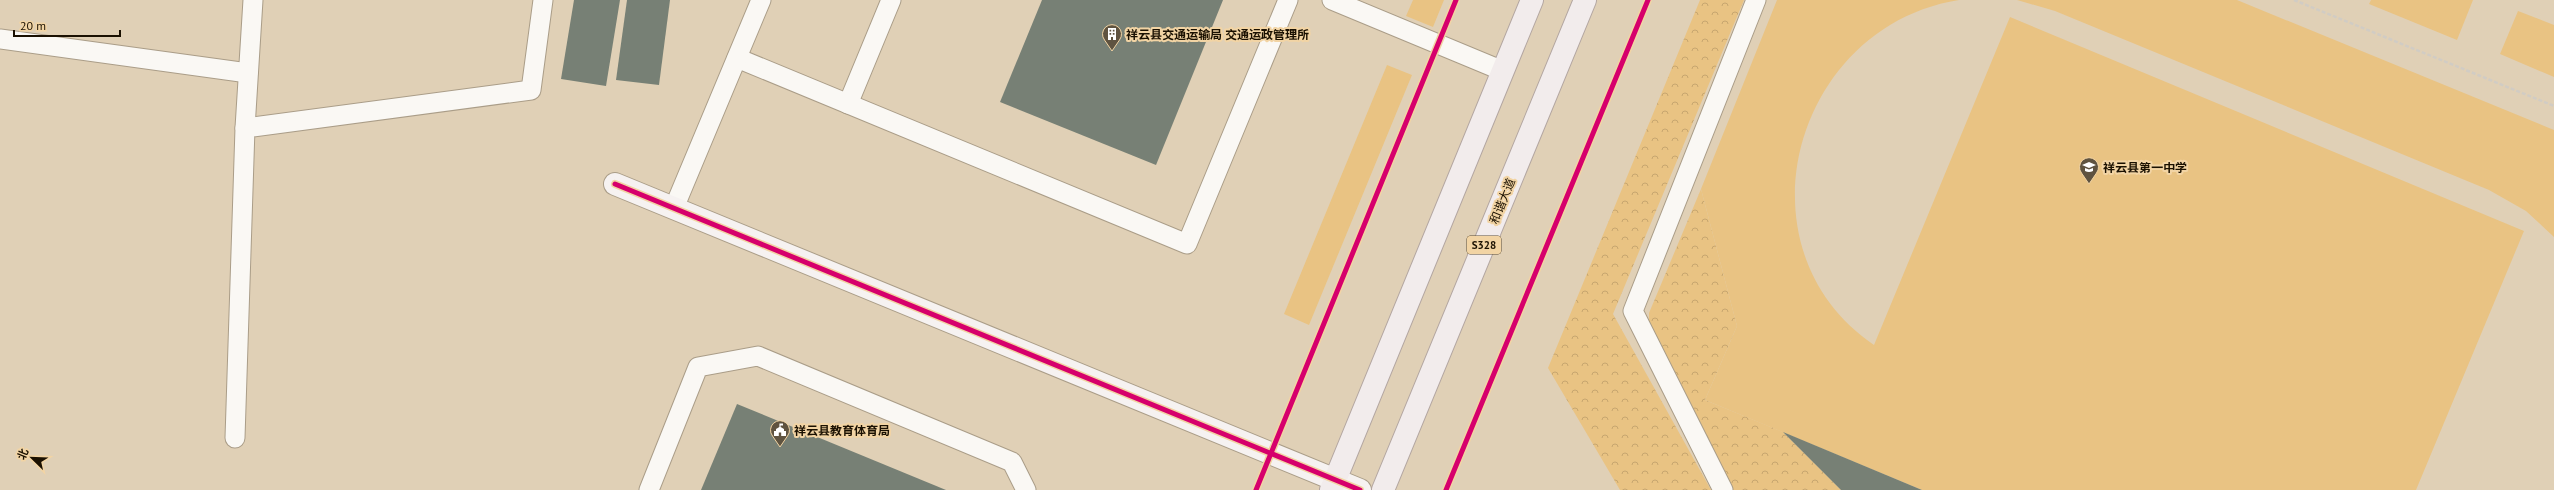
<svg xmlns="http://www.w3.org/2000/svg" width="2554" height="490" viewBox="0 0 2554 490" font-family="'PT Sans','Noto Sans SC',sans-serif">
<style>
.green{fill:#e9c383}
.forest{fill:url(#forest-crowns)}
.building{fill:#778075}
.lines{fill:none;stroke-linecap:round;stroke-linejoin:round}
.lane-casing{stroke:#aa9d88;stroke-width:21}
.secondary-casing{stroke:#aa9d88;stroke-width:24}
.primary-casing{stroke:#b3a6a1;stroke-width:24}
.path{stroke:#d1ccc4;stroke-width:2.5;stroke-dasharray:4 2;stroke-linecap:butt}
.lane{stroke:#faf8f4;stroke-width:19}
.secondary{stroke:#f6f2f1;stroke-width:22}
.primary{stroke:#f2ecec;stroke-width:22}
.cycleway-casing{stroke:#f2d4a4;stroke-width:8}
.cycleway{stroke:#d6006c;stroke-width:5}
.labels{text-anchor:middle;dominant-baseline:central;stroke-width:4;stroke-linejoin:round;paint-order:stroke}
.shield{fill:#f2d4a4;stroke:#5b4b32;stroke-width:1}
.shield-label{font-size:11px;font-weight:bold;fill:#1a1001}
.poi-label{font-size:12px;font-weight:bold;fill:#1a1001;stroke:#f2d4a4;text-anchor:start}
.street-label{font-size:12px;fill:#1a1001;stroke:#f2d4a4}
</style>
<defs>
<pattern id="forest-crowns" width="20" height="18" patternUnits="userSpaceOnUse"><rect width="20" height="18" fill="#e9c383"/><path d="M2 6a3 3 0 1 1 6 0M12 15a3 3 0 1 1 6 0" fill="none" stroke="#c7a66f"/></pattern>
</defs>
<rect width="100%" height="100%" fill="#e0d0b6"/>
<!-- green -->
<g class="green">
<path d="M1413,0H1444L1433,27L1406,16Z"/>
<path d="M1777,0H1959C1794,26 1732,248 1874,345L2010,17L2524,231L2416,490H1922L1705,400L1737,326L1701,189Z"/>
<path d="M2017,0H2237L2554,130V237L2526,211L2489,190L2055,11Z"/>
<path d="M2371,0H2473L2457,40L2369,4Z"/>
<path d="M2518,11L2554,25V77L2500,54Z"/>
<path d="M1387,65L1412,75L1309,325L1284,314Z"/>
</g>
<!-- forest -->
<g class="forest">
<path d="M1700,0H1744L1613,314L1711,490H1620L1548,368Z"/>
<path d="M1701,189L1737,326L1705,400L1783,432L1841,490H1729L1649,331V313Z"/>
</g>
<!-- building -->
<g class="building">
<path d="M574,0H620L606,86L561,79Z"/>
<path d="M627,0H670L659,85L616,80Z"/>
<path d="M1042,0H1223L1156,165L1000,102Z"/>
<path d="M737,404L946,490H701Z"/>
<path d="M1783,432L1922,490H1841Z"/>
</g>
<g class="lines">
<!-- lane casing -->
<g class="lane-casing">
<g id="lane">
<path d="M1332,0L1503,71"/>
<path d="M0,39L248,73"/>
<path d="M737,58L1187,244L1288,0"/>
<path d="M848,104L891,0"/>
<path d="M245,128L531,90L543,0"/>
<path d="M674,208L761,0"/>
<path d="M235,438L245,128L253,0"/>
<path d="M649,490L698,367L758,356L1012,462L1026,490"/>
<path d="M1723,490L1633,311L1756,0"/>
</g>
</g>
<!-- secondary casing -->
<g class="secondary-casing">
<path id="secondary" d="M615,184L1360,490"/>
</g>
<!-- primary casing -->
<g class="primary-casing">
<g id="primary">
<path d="M1331,490L1532,0"/>
<path d="M1383,490L1585,0"/>
</g>
</g>
<!-- path -->
<path class="path" d="M2294,0L2554,106"/>
<!-- lane -->
<use href="#lane" class="lane"/>
<!-- secondary -->
<use href="#secondary" class="secondary"/>
<!-- primary -->
<use href="#primary" class="primary"/>
<!-- cycleway casing -->
<g class="cycleway-casing">
<g id="cycleway">
<path d="M615,184L1360,490"/>
<path d="M1256,490L1456,0"/>
<path d="M1446,490L1648,0"/>
</g>
</g>
<!-- cycleway -->
<use href="#cycleway" class="cycleway"/>
</g>
<!-- icons -->
<defs>
<g id="building-pin" transform="scale(1)"><path d="M0 17L-7.5 6A9.5 9.5 0 1 1 7.5 6Z" fill="#5f5340" stroke="#f2d4a4"/><path d="M-4-6H4V6H1V3H-1V6H-4ZM-2.5-4.3h1.7v1.8h-1.7ZM.8-4.3h1.7v1.8H.8ZM-2.5-1h1.7V.8h-1.7ZM.8-1h1.7V.8H.8Z" fill="#fff"/></g>
<g id="school-pin" transform="scale(1)"><path d="M0 17L-7.5 6A9.5 9.5 0 1 1 7.5 6Z" fill="#5f5340" stroke="#f2d4a4"/><path d="M0-5L7-2L0 1L-7-2ZM-4 1L0 2.5L4 1V4Q0 6-4 4Z" fill="#fff"/></g>
<g id="civic-pin" transform="scale(1)"><path d="M0 17L-7.5 6A9.5 9.5 0 1 1 7.5 6Z" fill="#5f5340" stroke="#f2d4a4"/><path d="M-.6-6.5H3V-4.5H.6V-3L4-1V1h2V6H-6V1h2V-1L-.6-3ZM-1.2 2.5V6h2.4V2.5Z" fill="#fff"/></g>
</defs>
<g fill-rule="evenodd">
<use href="#building-pin" x="1112" y="34"/>
<use href="#school-pin" x="2089" y="167"/>
<use href="#civic-pin" x="780" y="430"/>
</g>
<g class="labels">
<!-- shield labels -->
<rect class="shield" x="1467" y="236" width="34" height="18" rx="3"/>
<g class="shield-label">
<text x="1484" y="245">S328</text>
</g>
<!-- poi labels -->
<g class="poi-label">
<text x="1126" y="34">祥云县交通运输局 交通运政管理所</text>
<text x="2103" y="167">祥云县第一中学</text>
<text x="794" y="430">祥云县教育体育局</text>
</g>
<!-- street labels -->
<g class="street-label">
<text transform="translate(1502 201) rotate(-68)">和谐大道</text>
</g>
</g>
<!-- north arrow -->
<g transform="translate(32 458) rotate(293)" stroke="#f2d4a4" stroke-width="3" paint-order="stroke">
<path d="M0-3L7 15L0 10L-7 15Z" fill="#1a1001"/>
<text y="-6" font-size="11" font-weight="bold" text-anchor="middle" fill="#1a1001">北</text>
</g>
<!-- scale -->
<path d="M14 30v6h106v-6" fill="none" stroke="#1a1001" stroke-width="2"/>
<text x="20" y="30" font-size="12" fill="#1a1001" stroke="#f2d4a4" stroke-width="3" paint-order="stroke">20 m</text>
</svg>
